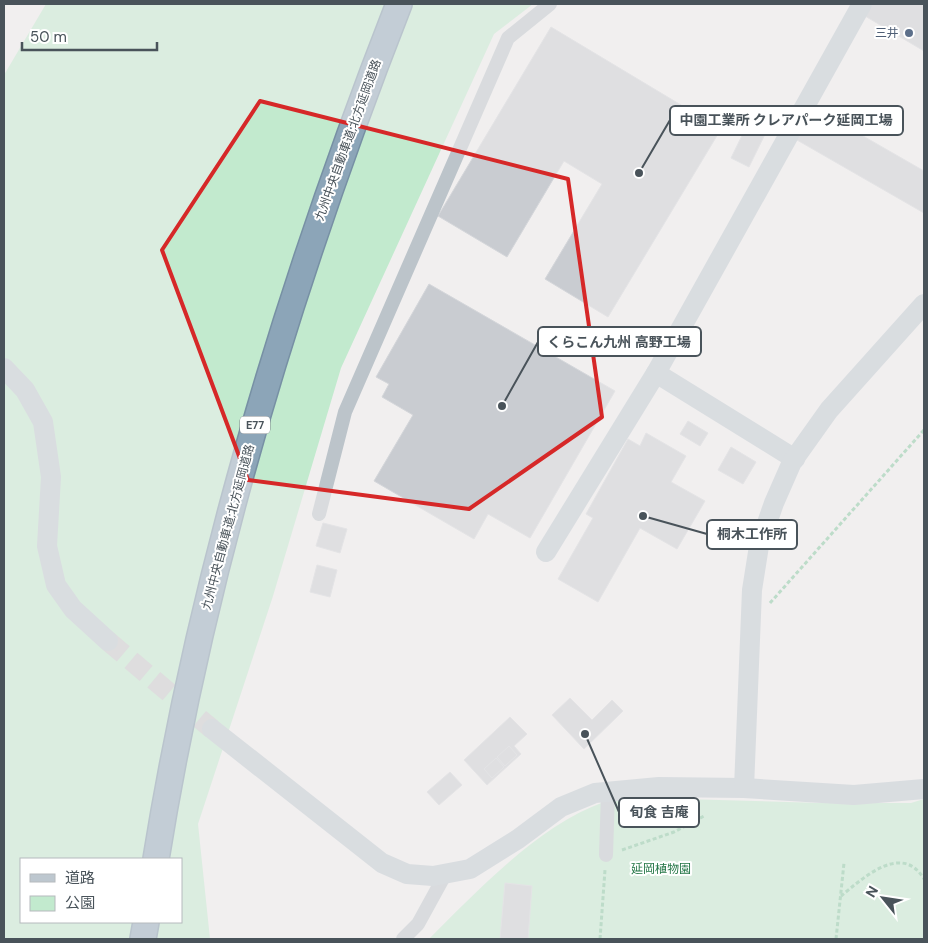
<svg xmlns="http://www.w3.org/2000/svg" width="928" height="943" viewBox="0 0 928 943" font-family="'DM Sans','Noto Sans JP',sans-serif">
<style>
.green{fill:#c2eace;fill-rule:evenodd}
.building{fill:#c9ccd1;stroke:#d4d6da}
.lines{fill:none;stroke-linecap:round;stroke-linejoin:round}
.secondary-tunnel{stroke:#c7c8ca;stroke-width:20;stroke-dasharray:20 10;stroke-linecap:butt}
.highway-casing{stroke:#7790a4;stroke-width:28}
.path{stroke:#7ec59c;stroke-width:3;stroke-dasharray:4 2.5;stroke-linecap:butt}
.street{stroke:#bcc4ca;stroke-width:14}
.secondary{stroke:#bdc7cf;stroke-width:20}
.highway{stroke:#8ca5b8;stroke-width:25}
.marked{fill:none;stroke:#d62828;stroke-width:4;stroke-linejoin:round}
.service-dot{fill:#5c6f8a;stroke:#fff;stroke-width:2}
.labels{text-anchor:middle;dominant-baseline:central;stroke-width:4;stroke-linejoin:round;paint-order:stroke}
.shield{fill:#fff;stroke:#80878c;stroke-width:1}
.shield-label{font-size:11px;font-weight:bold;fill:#49535a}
.service-label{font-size:12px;fill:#4e5e75;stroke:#fff;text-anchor:end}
.street-label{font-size:12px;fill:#49535a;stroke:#fff}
.park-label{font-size:12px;fill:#217444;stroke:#fff}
.leader{fill:none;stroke:#49535a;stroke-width:2}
.callout-dot{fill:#49535a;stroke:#fff;stroke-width:2}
.callout{fill:#fff;stroke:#49535a;stroke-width:2}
.callout-label{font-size:14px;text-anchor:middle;font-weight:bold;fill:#49535a}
</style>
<rect width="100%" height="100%" fill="#f1efef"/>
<!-- green -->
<g class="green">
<path d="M46,4H533L494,34L341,368L273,596L198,824L210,939H4V75ZM21,859H181V922H21Z"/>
<path d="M646,798L822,803H911L924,799V939H429C477,891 539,825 604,802C616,798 633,799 646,798Z"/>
</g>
<!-- building -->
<g class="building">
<path d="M872,4H922L924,5V51L865,16Z"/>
<path d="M551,27L721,129L608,317L545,279L602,184L564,161L507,257L438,216Z"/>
<path d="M816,109L924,171V213L797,140Z"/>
<path d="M754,111L772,120L749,167L731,158Z"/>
<path d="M429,284L615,391L530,538L488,514L474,539L374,481L413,415L382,397L389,384L376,377Z"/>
<path d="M688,421L708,433L700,446L680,434Z"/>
<path d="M646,433L686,456L671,482L705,501L677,549L640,528L598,602L558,579L593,518L586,514L628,439L640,446Z"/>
<path d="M731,447L756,462L743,484L718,470Z"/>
<path d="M323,523L347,529L340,553L316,546Z"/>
<path d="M317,565L337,570L330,597L310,592Z"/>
<path d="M570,698L592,720L612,700L623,711L584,749L552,715Z"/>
<path d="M510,717L527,734L514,746L521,754L487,785L464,760Z"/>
<path d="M509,746L517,755L505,766L497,757Z"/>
<path d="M496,758L504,767L492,778L484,769Z"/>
<path d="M450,772L462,785L439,805L427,792Z"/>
<path d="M505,883L532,886L528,939H500Z"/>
</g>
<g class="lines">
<!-- secondary-tunnel -->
<path class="secondary-tunnel" d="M108,641L212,729"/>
<!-- highway casing -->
<g class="highway-casing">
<g id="highway">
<path d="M156,859C203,566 291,280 399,4"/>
<path d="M143,939L146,922"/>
</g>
</g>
<!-- path -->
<g class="path">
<path d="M770,603L924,430"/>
<path d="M622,850L674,832L704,816"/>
<path d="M841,896C863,878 902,842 924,879"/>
<path d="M600,939L605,870"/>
<path d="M836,939L844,863"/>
</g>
<!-- street -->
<g class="street">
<path d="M319,514L345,412L508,38L550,4"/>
<path d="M606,855L608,792"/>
<path d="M403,939L418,924L446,873"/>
</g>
<!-- secondary -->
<g class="secondary">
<path d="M4,368L25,390L43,422L51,477L47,546L56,585L73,609L108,641"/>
<path d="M656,373L795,459"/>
<path d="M546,552L656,373L862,4"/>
<path d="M212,729L382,863L407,874L433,876L470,869L518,839L561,807L595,793L659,787L744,788L854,795L924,789"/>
<path d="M744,788L752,590L759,546L774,503L792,462L829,410L924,304"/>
</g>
<!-- highway -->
<use href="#highway" class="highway"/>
</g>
<!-- marked area -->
<path d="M0 0H928V943H0ZM260,101L568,179L602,417L469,509L248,480L162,250Z" fill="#f1efef" fill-opacity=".55" fill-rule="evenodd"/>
<path class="marked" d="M260,101L568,179L602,417L469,509L248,480L162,250Z"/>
<!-- markers -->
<circle class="service-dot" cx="909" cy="33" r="5"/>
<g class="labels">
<!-- shield labels -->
<rect class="shield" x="240" y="416.5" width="30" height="17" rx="4"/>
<g class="shield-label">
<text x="255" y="425">E77</text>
</g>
<!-- service labels -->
<g class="service-label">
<text x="899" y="33">三井</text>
</g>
<!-- street labels -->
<g class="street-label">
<text transform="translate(348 140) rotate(-70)">九州中央自動車道;北方延岡道路</text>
<text transform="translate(228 527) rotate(-75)">九州中央自動車道;北方延岡道路</text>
</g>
<!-- park labels -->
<g class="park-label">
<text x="661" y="869">延岡植物園</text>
</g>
</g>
<!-- callouts -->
<path class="leader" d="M639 173L670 120M502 406L538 342M643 516L707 534M585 734L619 812"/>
<g class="callout-dot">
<circle cx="639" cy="173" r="5"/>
<circle cx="502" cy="406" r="5"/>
<circle cx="643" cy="516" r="5"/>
<circle cx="585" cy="734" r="5"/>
</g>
<g class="callout">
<rect x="670" y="106" width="233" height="29" rx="5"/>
<rect x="538" y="327" width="163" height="29" rx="5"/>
<rect x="707" y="520" width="90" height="29" rx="5"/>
<rect x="619" y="798" width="80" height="29" rx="5"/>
</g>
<g class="callout-label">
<text x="786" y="125">中園工業所 クレアパーク延岡工場</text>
<text x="619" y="347">くらこん九州 高野工場</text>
<text x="752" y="539">桐木工作所</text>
<text x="659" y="817">旬食 吉庵</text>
</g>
<!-- border -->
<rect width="928" height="943" fill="none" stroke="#49535a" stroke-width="10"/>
<!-- legend -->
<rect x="20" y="858" width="162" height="65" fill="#ffffff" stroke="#b6babd"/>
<rect x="30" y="874" width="25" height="8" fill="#bdc7cf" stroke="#b6babd"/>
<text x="65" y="883" font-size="15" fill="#49535a">道路</text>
<rect x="30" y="896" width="25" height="15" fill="#c2eace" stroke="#b6babd"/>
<text x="65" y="908" font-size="15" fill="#49535a">公園</text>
<!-- north arrow -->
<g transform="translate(883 898) rotate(300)" stroke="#ffffff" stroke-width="4" paint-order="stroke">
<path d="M0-4L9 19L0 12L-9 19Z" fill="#49535a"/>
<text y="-8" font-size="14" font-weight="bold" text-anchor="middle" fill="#49535a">N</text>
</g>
<!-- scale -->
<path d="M22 42v8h135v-8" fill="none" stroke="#49535a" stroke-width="2.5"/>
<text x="30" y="42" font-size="15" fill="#49535a" stroke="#ffffff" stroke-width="4" paint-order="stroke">50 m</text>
</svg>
